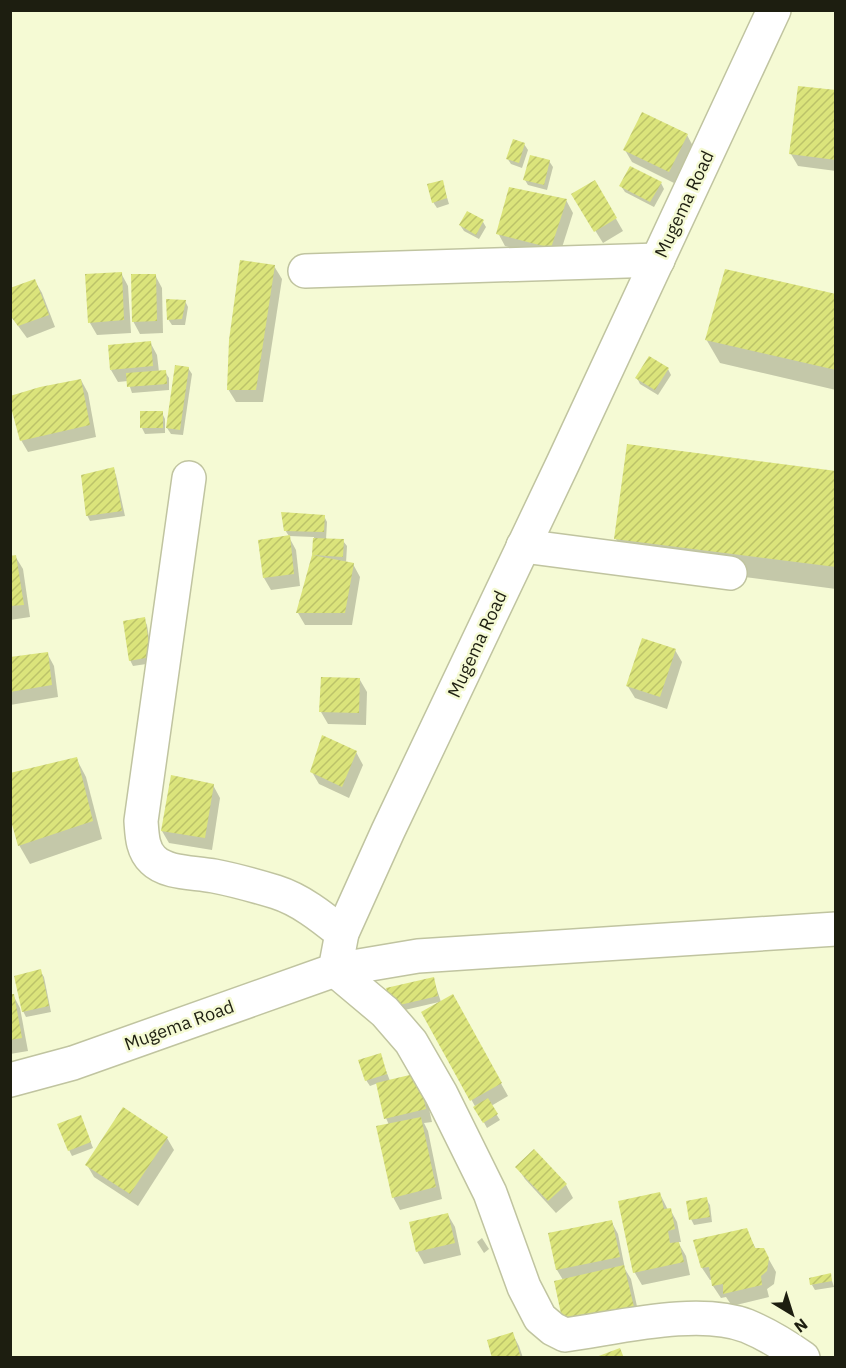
<svg xmlns="http://www.w3.org/2000/svg" width="846" height="1368" viewBox="0 0 846 1368" font-family="'IBM Plex Sans',sans-serif">
<style>
.shadow{fill:#0003}
.building{fill:url(#building-hatch)}
.lines{fill:none;stroke-linecap:round;stroke-linejoin:round}
.street-casing{stroke:#c0c4a0;stroke-width:36}
.secondary-casing{stroke:#c0c4a0;stroke-width:36}
.street{stroke:#fff;stroke-width:33}
.secondary{stroke:#fff;stroke-width:33}
.labels{text-anchor:middle;dominant-baseline:central;stroke-width:5;stroke-linejoin:round;paint-order:stroke}
.street-label{font-size:18px;fill:#1d1e10;stroke:#f5fad4}
</style>
<defs>
<pattern id="building-hatch" width="6" height="6" patternUnits="userSpaceOnUse" patternTransform="scale(1.5)"><rect width="6" height="6" fill="#dbe47b"/><path d="M-1 1l2-2M0 6l6-6M5 7l2-2" fill="none" stroke="#bcc369"/></pattern>
</defs>
<rect width="100%" height="100%" fill="#f5fad4"/>
<!-- shadow -->
<g class="shadow">
<path d="M836,92V171L798,166L791,154Z"/>
<path d="M687,135L694,148L676,184L632,162L625,150Z"/>
<path d="M524,144L528,150L522,168L511,164L507,158Z"/>
<path d="M549,161L553,167L547,190L528,185L525,180Z"/>
<path d="M442,181L449,204L437,208L433,202Z"/>
<path d="M595,182L623,231L603,243L573,195Z"/>
<path d="M661,183L664,189L654,207L625,192L621,186Z"/>
<path d="M566,200L573,213L558,260L505,246L498,233Z"/>
<path d="M483,222L486,227L479,239L464,231L460,225Z"/>
<path d="M274,266L282,279L263,402H236L228,389Z"/>
<path d="M121,273L128,286L131,333L97,335L90,323Z"/>
<path d="M155,275L162,288L163,333L140,334L133,321Z"/>
<path d="M35,281L42,293L55,327L27,338L10,315Z"/>
<path d="M836,295V390L720,363L706,339Z"/>
<path d="M185,301L188,307L185,325H172L168,319Z"/>
<path d="M150,342L157,355L159,372H165L169,378V390L132,393L128,381L118,382L111,370Z"/>
<path d="M188,368L192,374L183,435L171,434L167,428Z"/>
<path d="M668,369L671,375L658,395L640,384L637,378Z"/>
<path d="M81,380L88,393L96,437L28,452L21,440Z"/>
<path d="M162,413L165,419V433L145,434L142,428Z"/>
<path d="M113,469L116,475L125,516L90,521L87,515Z"/>
<path d="M836,472V589L629,562L616,539Z"/>
<path d="M324,516L327,522L326,540L343,541L347,546L346,563L353,564L360,577L352,625H305L298,613L313,556L314,537L289,536L285,530Z"/>
<path d="M289,537L296,550L300,586L271,590L264,578Z"/>
<path d="M15,556L23,569L30,617L10,620V557Z"/>
<path d="M144,619L147,625L153,663L133,666L130,660Z"/>
<path d="M675,650L682,662L667,709L635,698L627,685Z"/>
<path d="M47,653L54,666L58,697L10,705V658Z"/>
<path d="M360,680L367,692L366,725L328,724L321,712Z"/>
<path d="M356,752L363,765L349,798L319,784L312,772Z"/>
<path d="M76,758L86,777L102,839L30,864L19,845Z"/>
<path d="M213,785L220,798L212,850L169,843L162,831Z"/>
<path d="M40,971L44,977L51,1012L26,1017L23,1011Z"/>
<path d="M433,978L441,1002L452,996L508,1096L491,1106L500,1120L487,1128L423,1012L439,1002L396,1012L392,1006Z"/>
<path d="M10,995H13L20,1008L28,1051L10,1054Z"/>
<path d="M380,1055L390,1081L424,1087L432,1122L424,1123L428,1131L442,1199L400,1210L393,1197L389,1125L386,1118L378,1083L370,1086L366,1080Z"/>
<path d="M83,1123L93,1148L72,1156L69,1150Z"/>
<path d="M167,1138L174,1150L138,1206L94,1177L87,1165Z"/>
<path d="M534,1152L566,1185L573,1198L556,1213L525,1179L517,1167Z"/>
<path d="M660,1194L668,1210L670,1209L677,1222L681,1242H678L686,1256L690,1275L642,1285L635,1273Z"/>
<path d="M706,1199L710,1205L712,1222L694,1225L691,1219Z"/>
<path d="M448,1215L455,1227L461,1255L424,1264L417,1251Z"/>
<path d="M611,1221L618,1234L625,1269L631,1279L640,1320L563,1280L557,1270L550,1234Z"/>
<path d="M746,1230L756,1249H763L776,1272L774,1284L767,1289L769,1297L732,1306L726,1297L721,1298L713,1286L712,1280H710L702,1268Z"/>
<path d="M482,1238L489,1249L484,1253L477,1242Z"/>
<path d="M830,1275L834,1287L815,1290L812,1285Z"/>
<path d="M512,1333L519,1346L523,1358H494Z"/>
</g>
<!-- building -->
<g class="building">
<path d="M798,86L836,90V160L789,154Z"/>
<path d="M642,112L688,134L669,172L623,150Z"/>
<path d="M513,139L525,143L519,163L506,159Z"/>
<path d="M530,155L550,160L544,185L523,180Z"/>
<path d="M630,166L662,182L650,202L619,186Z"/>
<path d="M443,180L447,198L432,203L427,184Z"/>
<path d="M595,180L617,218L594,232L571,194Z"/>
<path d="M509,187L567,199L551,248L496,234Z"/>
<path d="M467,211L484,220L476,235L459,225Z"/>
<path d="M240,260L275,265L256,390H227L229,340Z"/>
<path d="M725,269L836,294V370L705,340Z"/>
<path d="M122,272L124,320L88,323L85,274Z"/>
<path d="M131,274H156L157,321L132,322Z"/>
<path d="M35,279L49,315L18,326L10,315V288Z"/>
<path d="M166,299L186,300L182,319L167,320Z"/>
<path d="M151,341L153,366L110,370L108,345Z"/>
<path d="M649,356L669,368L655,390L635,378Z"/>
<path d="M175,365L189,367L180,430L166,428Z"/>
<path d="M166,370L167,384L127,387L126,373Z"/>
<path d="M81,379L90,425L20,441L10,404V396L40,387Z"/>
<rect x="140" y="411" width="23" height="17"/>
<path d="M627,444L836,471V567L614,539Z"/>
<path d="M114,467L122,511L86,516L81,475Z"/>
<path d="M281,512L325,515L324,532L284,531Z"/>
<path d="M290,535L294,574L263,578L258,540Z"/>
<path d="M313,538L344,539L343,557L312,555L354,563L345,613H296L312,555Z"/>
<path d="M16,555L24,605L10,606V556Z"/>
<path d="M145,617L151,657L129,661L123,621Z"/>
<path d="M642,638L676,649L660,697L626,686Z"/>
<path d="M48,652L52,685L10,692V657Z"/>
<path d="M321,677L360,678L359,713L319,712Z"/>
<path d="M322,735L357,751L342,787L310,772Z"/>
<path d="M77,757L93,821L18,846L10,817V773Z"/>
<path d="M171,775L214,784L205,838L161,831Z"/>
<path d="M41,969L49,1006L22,1012L14,976Z"/>
<path d="M434,977L438,996L391,1007L386,988Z"/>
<path d="M10,994H14L22,1038L10,1040Z"/>
<path d="M453,994L502,1083L470,1101L421,1012Z"/>
<path d="M381,1053L387,1074L365,1081L358,1060Z"/>
<path d="M418,1073L426,1109L384,1119L376,1083Z"/>
<path d="M488,1098L498,1114L483,1123L473,1107Z"/>
<path d="M123,1107L168,1137L130,1194L85,1165Z"/>
<path d="M81,1115L91,1142L68,1151L57,1124Z"/>
<path d="M421,1117L436,1187L392,1198L376,1126Z"/>
<path d="M534,1149L567,1184L548,1201L515,1167Z"/>
<path d="M660,1192L664,1209L671,1208L675,1229L668,1231L670,1243L679,1242L684,1262L633,1273L618,1201Z"/>
<path d="M707,1197L710,1217L689,1220L686,1201Z"/>
<path d="M448,1213L455,1243L416,1252L409,1222Z"/>
<path d="M612,1220L620,1257L556,1270L548,1233Z"/>
<path d="M747,1228L755,1248H764L769,1258L767,1271L761,1276L762,1285L723,1294V1284L712,1286L709,1267L701,1268L693,1240Z"/>
<path d="M624,1265L634,1307L563,1323L554,1281Z"/>
<path d="M831,1273L832,1281L810,1285L809,1278Z"/>
<path d="M513,1332L521,1358H492L487,1340Z"/>
<path d="M620,1348L624,1358H596V1357Z"/>
</g>
<g class="lines">
<!-- street casing -->
<g class="street-casing">
<g id="street">
<path d="M305,271L658,260"/>
<path d="M189,478L141,821C142,834 142,850 153,860C167,874 195,872 214,876C235,880 256,886 276,892C301,900 322,917 342,933"/>
<path d="M523,546L730,573"/>
<path d="M335,970L385,1012L411,1042L441,1094L490,1193L524,1287L540,1318L553,1329L565,1335C617,1328 698,1307 747,1326C766,1334 786,1346 803,1358"/>
<path d="M335,970L418,956L836,929"/>
</g>
</g>
<!-- secondary casing -->
<g class="secondary-casing">
<path id="secondary" d="M10,1080L73,1063L335,970L342,933L388,831L563,463L774,10"/>
</g>
<!-- street -->
<use href="#street" class="street"/>
<!-- secondary -->
<use href="#secondary" class="secondary"/>
</g>
<g class="labels">
<!-- street labels -->
<g class="street-label">
<text transform="translate(684 204) rotate(-65)">Mugema Road</text>
<text transform="translate(477 644) rotate(-65)">Mugema Road</text>
<text transform="translate(179 1025) rotate(-20)">Mugema Road</text>
</g>
</g>
<!-- border -->
<rect width="846" height="1368" fill="none" stroke="#1d1e10" stroke-width="24"/>
<!-- north arrow -->
<g transform="translate(792 1314) rotate(142)" stroke="#f5fad4" stroke-width="4.5" paint-order="stroke">
<path d="M0-4.5L10 22L0 15L-10 22Z" fill="#1d1e10"/>
<text y="-9" font-size="16" font-weight="bold" text-anchor="middle" fill="#1d1e10">N</text>
</g>
</svg>
